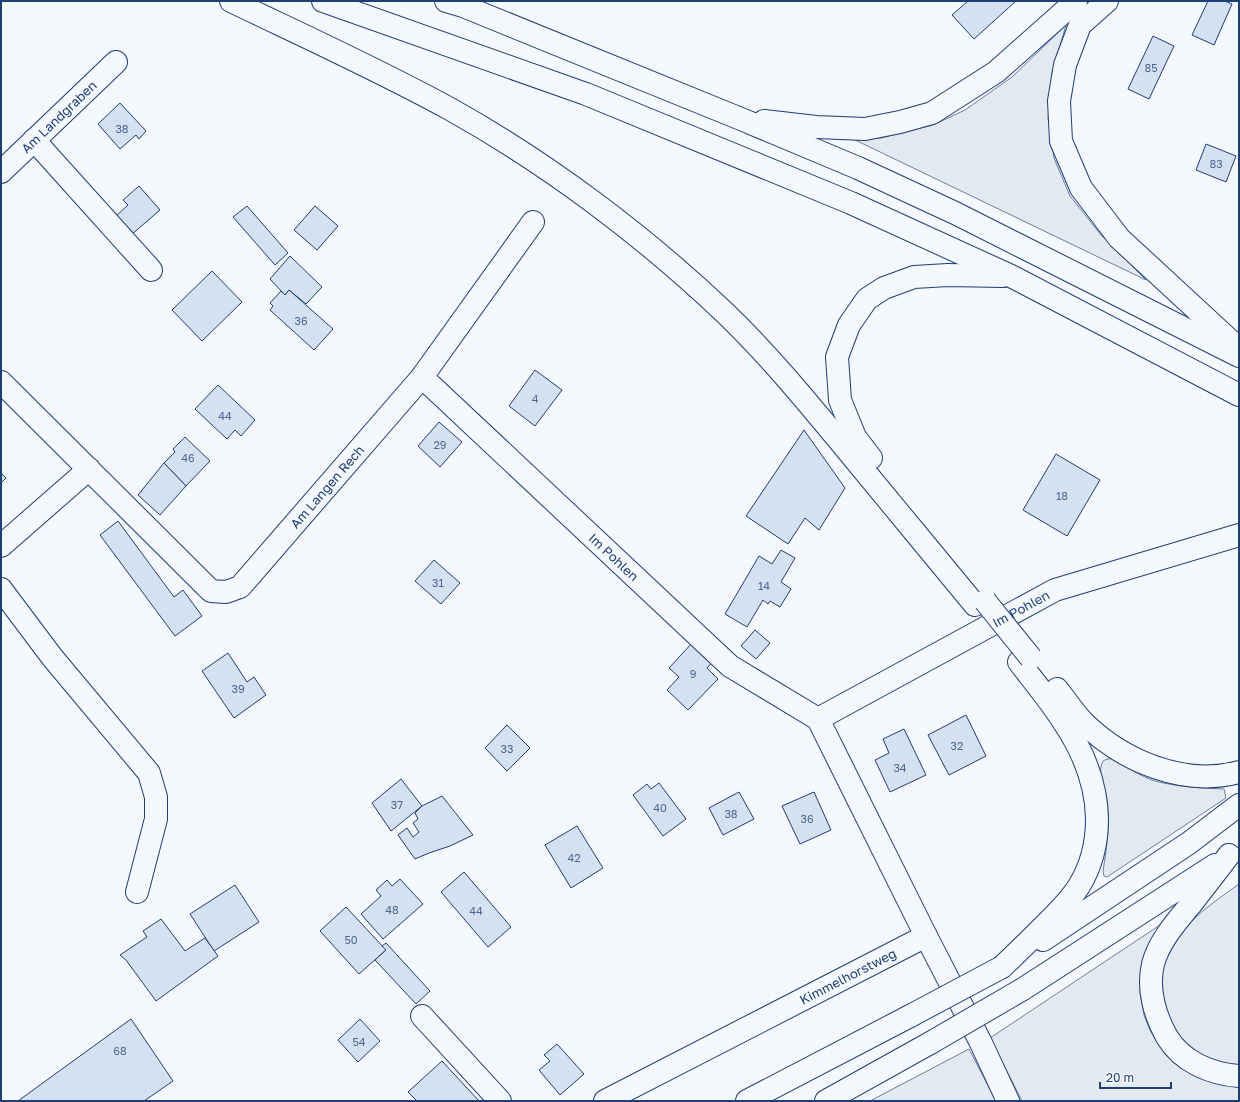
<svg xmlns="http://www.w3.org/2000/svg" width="1240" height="1102" viewBox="0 0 1240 1102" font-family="'Golos Text',sans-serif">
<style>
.green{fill:#e3e9f0;stroke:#687fa3}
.building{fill:#d5e0f0;stroke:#1d3f73}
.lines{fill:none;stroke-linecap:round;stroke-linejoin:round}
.minor-casing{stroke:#1d3f73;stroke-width:24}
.highway-casing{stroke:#1d3f73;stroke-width:24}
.minor{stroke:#f4f7fb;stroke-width:22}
.highway{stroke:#f4f7fb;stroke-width:22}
.highway-bridge-casing{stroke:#1d3f73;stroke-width:24;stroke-linecap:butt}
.highway-bridge{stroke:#f4f7fb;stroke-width:22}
.labels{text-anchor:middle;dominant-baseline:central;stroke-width:3;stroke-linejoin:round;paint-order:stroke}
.number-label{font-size:11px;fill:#4b6792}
.street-label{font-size:13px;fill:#1d3f73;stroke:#f4f7fb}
</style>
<rect width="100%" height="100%" fill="#f4f7fb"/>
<!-- green -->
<g class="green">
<path d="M1066,25L1052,73L1048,118L1054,158L1070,196L1101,235L1146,280L851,138H881L933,125L965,110L1012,77Z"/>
<path d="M1107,759C1110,759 1111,758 1113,760C1127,767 1140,776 1155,781C1178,787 1200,788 1224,789L1226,798L1107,877L1104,876L1103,871C1107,846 1111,820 1106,794C1104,784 1097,771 1103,761Z"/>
<path d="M1239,884V1066C1224,1064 1209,1062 1195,1053C1192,1051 1189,1047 1187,1045C1163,1020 1152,976 1172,946C1188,919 1214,902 1239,884Z"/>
<path d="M1163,923L1151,943L1142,964L1140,992L1144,1015L1150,1030L1160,1046L1173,1060L1239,1085V1101H1022L990,1038Z"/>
<path d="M969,1049L996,1101H870Z"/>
</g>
<!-- building -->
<g class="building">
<path d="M968,1H1016L974,39L952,15Z"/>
<path d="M1208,1H1225L1232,4L1214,45L1192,35Z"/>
<path d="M1153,36L1174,46L1149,99L1128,89Z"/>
<path d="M120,103L146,131L139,139L136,135L120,149L98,124Z"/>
<path d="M1206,144L1236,156L1226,182L1196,170Z"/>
<path d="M139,186L160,210L131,235L115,217L128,205L123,200Z"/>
<path d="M247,206L288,253L275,265L233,217Z"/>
<path d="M315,206L338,226L317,250L294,230Z"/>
<path d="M290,256L322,287L306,304L289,290L285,295L270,279Z"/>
<path d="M212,271L242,302L202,341L172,310Z"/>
<path d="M289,290L333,329L314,350L270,310L273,306L270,303L281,291L285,295Z"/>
<path d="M535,370L562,390L535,426L509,406Z"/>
<path d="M218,385L255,420L241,436L235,430L227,439L195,409Z"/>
<path d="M439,422L462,442L440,467L418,446Z"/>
<path d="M804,430L845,488L819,530L805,518L788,544L746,516Z"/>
<path d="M185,437L210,461L186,486L164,463L175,452L173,449Z"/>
<path d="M1056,454L1100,480L1067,536L1023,510Z"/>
<path d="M164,463L186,486L160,515L138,495Z"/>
<path d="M1,473L6,478L1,483Z"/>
<path d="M118,521L174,597L183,590L202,616L175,636L100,535Z"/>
<path d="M781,550L795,558L781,582L791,589L780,607L770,601L768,604L763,600L747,627L725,614L759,556L772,564Z"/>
<path d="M434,560L460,583L441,604L415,581Z"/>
<path d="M755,630L770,643L756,659L741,646Z"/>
<path d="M693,642L713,661L707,668L718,679L688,710L667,690L679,677L669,668Z"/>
<path d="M228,653L247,682L254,677L266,695L234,718L202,671Z"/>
<path d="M966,715L986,756L949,775L928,735Z"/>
<path d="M507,725L530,748L507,771L485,748Z"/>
<path d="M904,729L926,775L890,792L875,760L889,753L883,739Z"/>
<path d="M401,779L422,806L391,831L372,803Z"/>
<path d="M659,783L686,819L663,836L633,795L647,784L651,789Z"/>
<path d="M739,792L754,819L723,835L709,808Z"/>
<path d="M814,792L831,830L800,844L782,806Z"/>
<path d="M442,796L473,835L450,846L429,853L415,859L398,835L407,828L413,837L419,832L413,823L418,819L415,813L422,806Z"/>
<path d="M577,826L603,868L571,888L545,845Z"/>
<path d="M464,872L511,927L488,947L441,892Z"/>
<path d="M400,879L423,904L383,939L361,914L381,896L376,890L387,880L392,886Z"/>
<path d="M235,885L259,922L214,951L190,914Z"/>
<path d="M346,907L386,950L359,974L320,931Z"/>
<path d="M161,919L185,951L205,938L218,956L156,1001L126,960L120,955L147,937L143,931Z"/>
<path d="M386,943L430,991L416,1004L375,960L386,950L382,946Z"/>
<path d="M131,1019L173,1081L144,1101H18Z"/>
<path d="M360,1019L380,1041L358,1062L338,1040Z"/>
<path d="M557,1044L584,1074L560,1095L539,1070L550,1061L544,1055Z"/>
<path d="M442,1061L479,1101H417L408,1092Z"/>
</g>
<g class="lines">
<!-- minor casing -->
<g class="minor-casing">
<g id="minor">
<path d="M34,140L151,270"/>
<path id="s1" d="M1,172L116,62"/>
<path id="s2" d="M422,377L730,666L818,719L926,936L981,1043L1008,1101"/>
<path id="s3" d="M1,382L211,591L226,592L240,587L422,377L533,222"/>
<path d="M1,546L89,469"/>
<path d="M1,589L52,657L149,773L156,797V819L137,892"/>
<path id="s4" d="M818,719L1055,590L1239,535"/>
<path d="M422,1016L500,1101"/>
<path id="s5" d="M605,1101L926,936"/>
</g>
</g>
<!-- highway casing -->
<g class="highway-casing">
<g id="highway">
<path d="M231,1C304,36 379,70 450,109C547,163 643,235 724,312C769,355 808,403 847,450C890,502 932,553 975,605"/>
<path d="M323,1L586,94L851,203L1011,276L1239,395"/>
<path d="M446,1L463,6L741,119L858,168L955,213L1239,356"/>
<path d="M1107,1L1080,25L1065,65L1059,101L1061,141L1081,188L1119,238L1237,347"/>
<path d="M764,121L816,127L865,129L900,122L932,113L996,72L1076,1"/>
<path d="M871,458L855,437L840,400L837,357L849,325L867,299L884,288L914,277L948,275L1003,276"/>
<path d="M1057,689C1066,700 1074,713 1084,723C1123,761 1184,787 1239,772"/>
<path d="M1229,855C1217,871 1204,887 1192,903C1177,921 1159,941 1153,964C1147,989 1155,1016 1167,1037C1182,1062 1211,1074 1239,1076"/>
<path d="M1043,940L1189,843L1239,805"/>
<path d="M1002,967C1018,952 1034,936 1050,920C1060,910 1071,899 1079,886C1092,865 1097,843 1097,819C1096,755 1056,710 1019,662"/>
<path d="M1023,989L1215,865"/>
<path d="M747,1101L912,1015"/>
<path d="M826,1101L932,1042"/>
</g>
</g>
<!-- minor -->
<use href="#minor" class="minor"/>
<!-- highway -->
<use href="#highway" class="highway"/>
<!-- highway-bridge casing -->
<g class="highway-bridge-casing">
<g id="highway-bridge">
<path d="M985,601L1031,658"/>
<path d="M912,1015L1002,967"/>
<path d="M932,1042L1023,989"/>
</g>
</g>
<!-- highway-bridge -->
<use href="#highway-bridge" class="highway-bridge"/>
</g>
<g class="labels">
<!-- number labels -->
<g class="number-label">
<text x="1151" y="67">85</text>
<text x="122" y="128">38</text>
<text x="1216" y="163">83</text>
<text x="301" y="320">36</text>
<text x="535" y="398">4</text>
<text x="225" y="415">44</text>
<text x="440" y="444">29</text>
<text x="188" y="457">46</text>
<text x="1062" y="495">18</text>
<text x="438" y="582">31</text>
<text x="764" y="585">14</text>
<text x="693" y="673">9</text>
<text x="238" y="688">39</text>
<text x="957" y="745">32</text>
<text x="507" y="748">33</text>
<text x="900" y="767">34</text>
<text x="397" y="804">37</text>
<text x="660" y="807">40</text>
<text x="731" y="813">38</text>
<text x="807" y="818">36</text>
<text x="574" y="857">42</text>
<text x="392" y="909">48</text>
<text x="476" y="910">44</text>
<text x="351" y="939">50</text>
<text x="359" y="1041">54</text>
<text x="120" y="1050">68</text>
</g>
<!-- street labels -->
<g class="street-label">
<text stroke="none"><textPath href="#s1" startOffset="80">Am Landgraben</textPath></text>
<text stroke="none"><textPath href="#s3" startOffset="459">Am Langen Rech</textPath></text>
<text stroke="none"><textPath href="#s2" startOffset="263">Im Pohlen</textPath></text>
<text stroke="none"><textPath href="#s4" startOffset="231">Im Pohlen</textPath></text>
<text stroke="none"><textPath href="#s5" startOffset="273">Kimmelhorstweg</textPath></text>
</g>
</g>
<!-- border -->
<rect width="1240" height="1102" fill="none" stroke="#1d3f73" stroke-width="4"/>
<!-- scale -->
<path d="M1100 1082v6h71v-6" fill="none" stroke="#1d3f73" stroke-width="2"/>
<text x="1106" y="1082" font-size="12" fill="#1d3f73" stroke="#f4f7fb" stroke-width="3" paint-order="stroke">20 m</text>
</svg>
